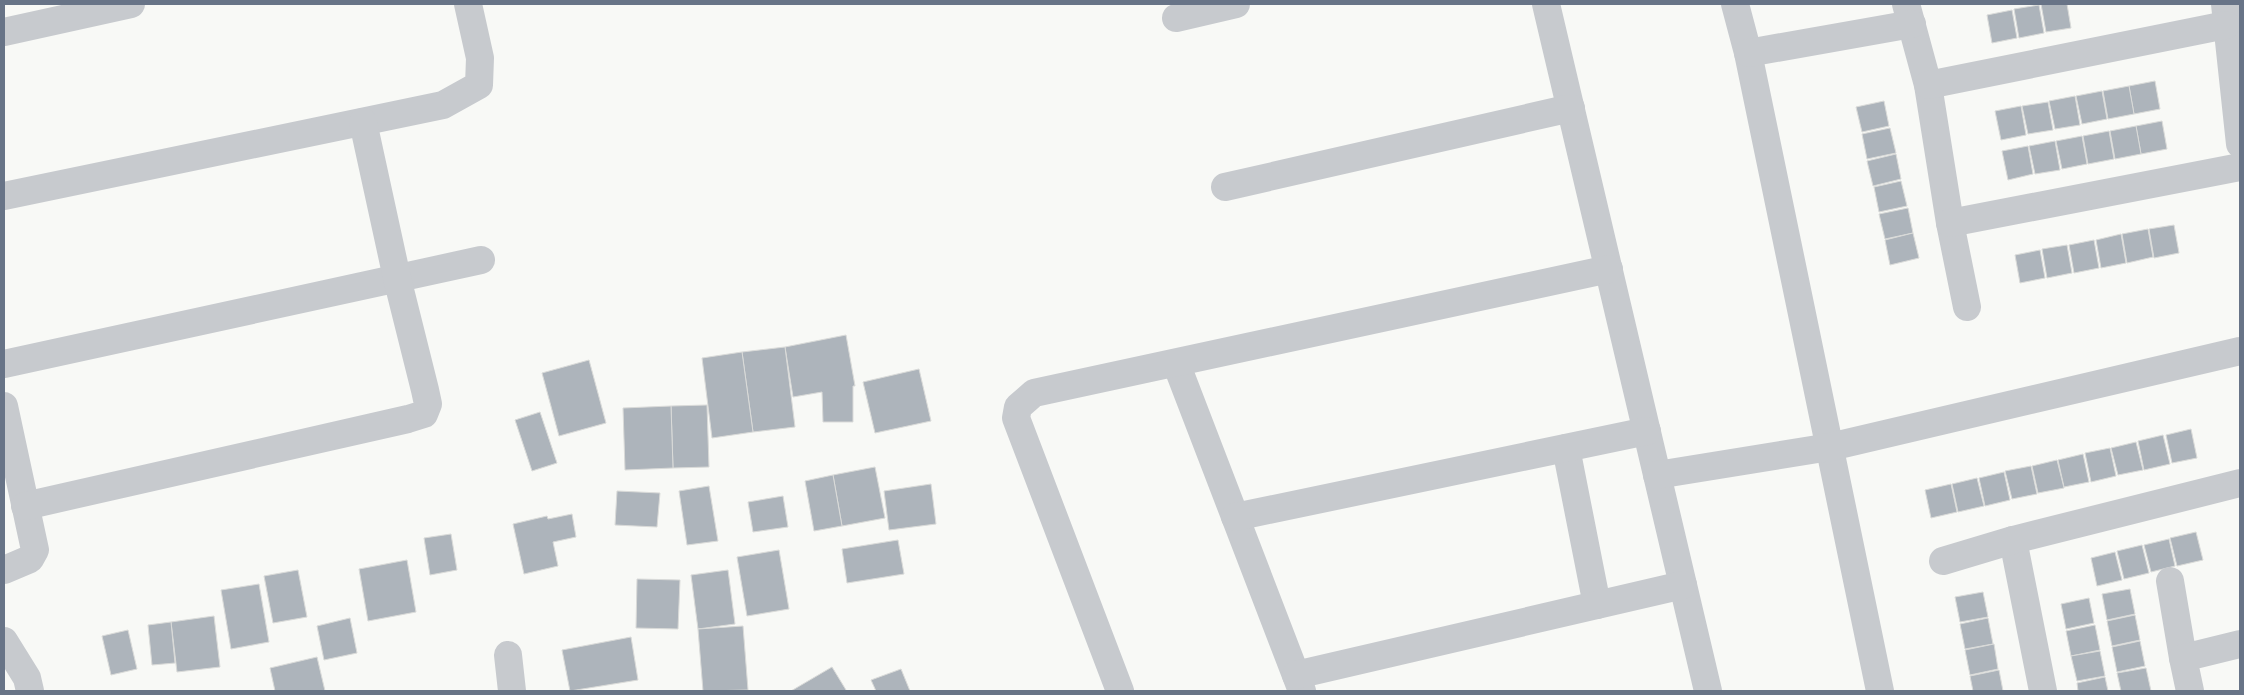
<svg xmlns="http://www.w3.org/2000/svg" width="2244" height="695" viewBox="0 0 2244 695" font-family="Lato,sans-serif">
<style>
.building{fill:#adb4bb;stroke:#dadbd9}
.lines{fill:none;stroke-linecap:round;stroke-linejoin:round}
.minor{stroke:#c7cace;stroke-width:28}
</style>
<rect width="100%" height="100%" fill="#f8f9f6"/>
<!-- building -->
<g class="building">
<path d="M2041,4H2067L2071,28L2046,32Z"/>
<path d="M2039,5L2044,33L2019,38L2014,9Z"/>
<path d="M2012,10L2017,38L1992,43L1987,15Z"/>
<path d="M2155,81L2160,109L2134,114L2129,86Z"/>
<path d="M2129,86L2134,114L2108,119L2103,91Z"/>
<path d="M2102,91L2107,119L2082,124L2076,96Z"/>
<path d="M2075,96L2080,125L2055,129L2049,101Z"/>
<path d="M1884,101L1889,126L1862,132L1856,107Z"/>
<path d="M2048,102L2053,130L2028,134L2022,106Z"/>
<path d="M2021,106L2026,135L2001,140L1995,111Z"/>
<path d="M2162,121L2167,149L2141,154L2136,126Z"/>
<path d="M2136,126L2141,154L2115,159L2110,131Z"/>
<path d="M1890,128L1896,153L1867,159L1862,134Z"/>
<path d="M2109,131L2114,159L2088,164L2083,136Z"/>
<path d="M2082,136L2087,164L2062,169L2056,141Z"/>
<path d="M2055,141L2060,170L2035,174L2029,146Z"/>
<path d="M2028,146L2033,174L2008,180L2002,151Z"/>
<path d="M1896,154L1901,179L1873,186L1867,161Z"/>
<path d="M1901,181L1907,206L1879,212L1874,187Z"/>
<path d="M1908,208L1913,233L1885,239L1879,214Z"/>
<path d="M2174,225L2179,253L2154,258L2149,229Z"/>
<path d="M2148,229L2153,257L2127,263L2122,234Z"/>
<path d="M1913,233L1919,258L1890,265L1885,240Z"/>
<path d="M2121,234L2126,263L2101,268L2096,240Z"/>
<path d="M2094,240L2099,268L2074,273L2069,245Z"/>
<path d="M2067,245L2072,273L2047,278L2042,249Z"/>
<path d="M2040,250L2045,278L2020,283L2015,255Z"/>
<path d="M846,335L855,386H853V422H823L822,392L793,397L785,347Z"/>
<path d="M785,347L795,427L753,432L742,352Z"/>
<path d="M742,352L753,432L712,438L702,358Z"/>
<path d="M589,360L606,423L559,436L542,373Z"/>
<path d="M919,369L931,421L875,433L863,382Z"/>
<path d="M707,405L709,467L673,468L671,406Z"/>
<path d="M671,406L673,468L625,470L623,408Z"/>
<path d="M540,412L557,463L532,471L515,420Z"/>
<path d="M2191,429L2197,458L2172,463L2166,435Z"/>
<path d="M2163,435L2170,464L2144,470L2138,441Z"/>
<path d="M2136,442L2143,470L2118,475L2111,448Z"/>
<path d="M2110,448L2116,476L2091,482L2085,453Z"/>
<path d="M2083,454L2089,482L2064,487L2058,460Z"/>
<path d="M2057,460L2064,488L2038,493L2032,466Z"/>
<path d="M2031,466L2037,494L2012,499L2005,471Z"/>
<path d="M875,467L885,518L842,526L833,475Z"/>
<path d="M2004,472L2010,500L1985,506L1979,478Z"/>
<path d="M833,475L842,526L814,531L805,481Z"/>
<path d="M1977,478L1984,506L1958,512L1952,484Z"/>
<path d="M931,484L936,524L889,530L884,491Z"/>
<path d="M1951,484L1957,512L1931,518L1925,490Z"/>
<path d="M709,486L718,541L687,545L679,491Z"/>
<path d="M617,491L660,493L657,527L615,525Z"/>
<path d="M783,496L788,527L753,532L748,502Z"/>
<path d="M572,514L576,537L553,542L558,566L524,574L513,524L547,516L548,519Z"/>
<path d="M2196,532L2203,560L2177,566L2170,538Z"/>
<path d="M451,534L457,570L430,575L424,538Z"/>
<path d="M2169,539L2175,566L2151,572L2144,545Z"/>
<path d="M898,540L904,574L847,583L842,549Z"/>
<path d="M2142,545L2149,573L2124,579L2117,551Z"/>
<path d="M779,550L789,609L747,616L737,557Z"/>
<path d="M2115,552L2122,580L2097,586L2091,558Z"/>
<path d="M407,560L416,612L368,621L359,569Z"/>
<path d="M298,570L307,617L273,623L264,576Z"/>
<path d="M728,570L735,624L698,629L691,575Z"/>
<path d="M637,579L680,580L678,629L636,628Z"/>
<path d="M259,584L269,642L231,649L221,590Z"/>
<path d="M2130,589L2135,614L2107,620L2102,594Z"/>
<path d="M1983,592L1988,617L1960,622L1955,597Z"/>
<path d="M2089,598L2094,623L2066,629L2061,604Z"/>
<path d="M2135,615L2140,640L2112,646L2107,621Z"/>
<path d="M214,616L220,667L177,672L171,622Z"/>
<path d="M350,618L357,653L324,660L317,626Z"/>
<path d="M1988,618L1993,644L1965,649L1960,624Z"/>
<path d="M171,622L175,663L152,665L148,625Z"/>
<path d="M2095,625L2100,650L2071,656L2066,631Z"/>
<path d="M743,626L748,690L703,691L698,629Z"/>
<path d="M128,630L137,669L111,675L102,636Z"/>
<path d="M631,637L638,680L570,691L562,650Z"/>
<path d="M2140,641L2145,666L2117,672L2112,647Z"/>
<path d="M1994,644L1998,669L1970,675L1965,650Z"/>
<path d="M2100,651L2105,676L2077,681L2071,656Z"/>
<path d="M317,657L325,691H275L270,668Z"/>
<path d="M832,667L846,690L845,691H791Z"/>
<path d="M2146,668L2151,691H2121L2117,673Z"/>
<path d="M901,669L910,691H876L871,680Z"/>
<path d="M1999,670L2003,691H1973L1970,676Z"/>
<path d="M2105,677L2108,691H2078L2077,683Z"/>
</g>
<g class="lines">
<!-- minor -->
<g class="minor">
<path d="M1546,4L1708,691"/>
<path d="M1735,4L1748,53L1880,691"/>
<path d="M1906,4L1928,85L1950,223L1967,307"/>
<path d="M2225,4L2240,144"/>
<path d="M1176,18L1236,4"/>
<path d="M4,32L131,4"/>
<path d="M1748,53L1912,24"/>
<path d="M1928,85L2226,25"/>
<path d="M1225,187L1571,108"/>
<path d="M4,196L443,105L479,85L480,58L468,4"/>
<path d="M1950,223L2240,167"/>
<path d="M1176,363L1302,691"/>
<path d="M4,364L481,260"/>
<path d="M4,406L35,550L30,559L4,570"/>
<path d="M1566,448L1597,605"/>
<path d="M1657,475L1830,447L2240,351"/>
<path d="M25,506L408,419L424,414L428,404L425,390L397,278L363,122"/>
<path d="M1235,517L1647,431"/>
<path d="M2013,540L2043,691"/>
<path d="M1943,561L2013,540L2240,483"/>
<path d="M2170,581L2183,658"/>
<path d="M4,641L27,678L30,691"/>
<path d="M508,655L512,691"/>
<path d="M1296,675L1683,585"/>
<path d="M1120,691L1016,418L1018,407L1034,393L1609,269"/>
<path d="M2190,691L2183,658L2240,644"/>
</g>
</g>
<!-- border -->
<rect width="2244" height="695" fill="none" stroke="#687487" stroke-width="10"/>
</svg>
